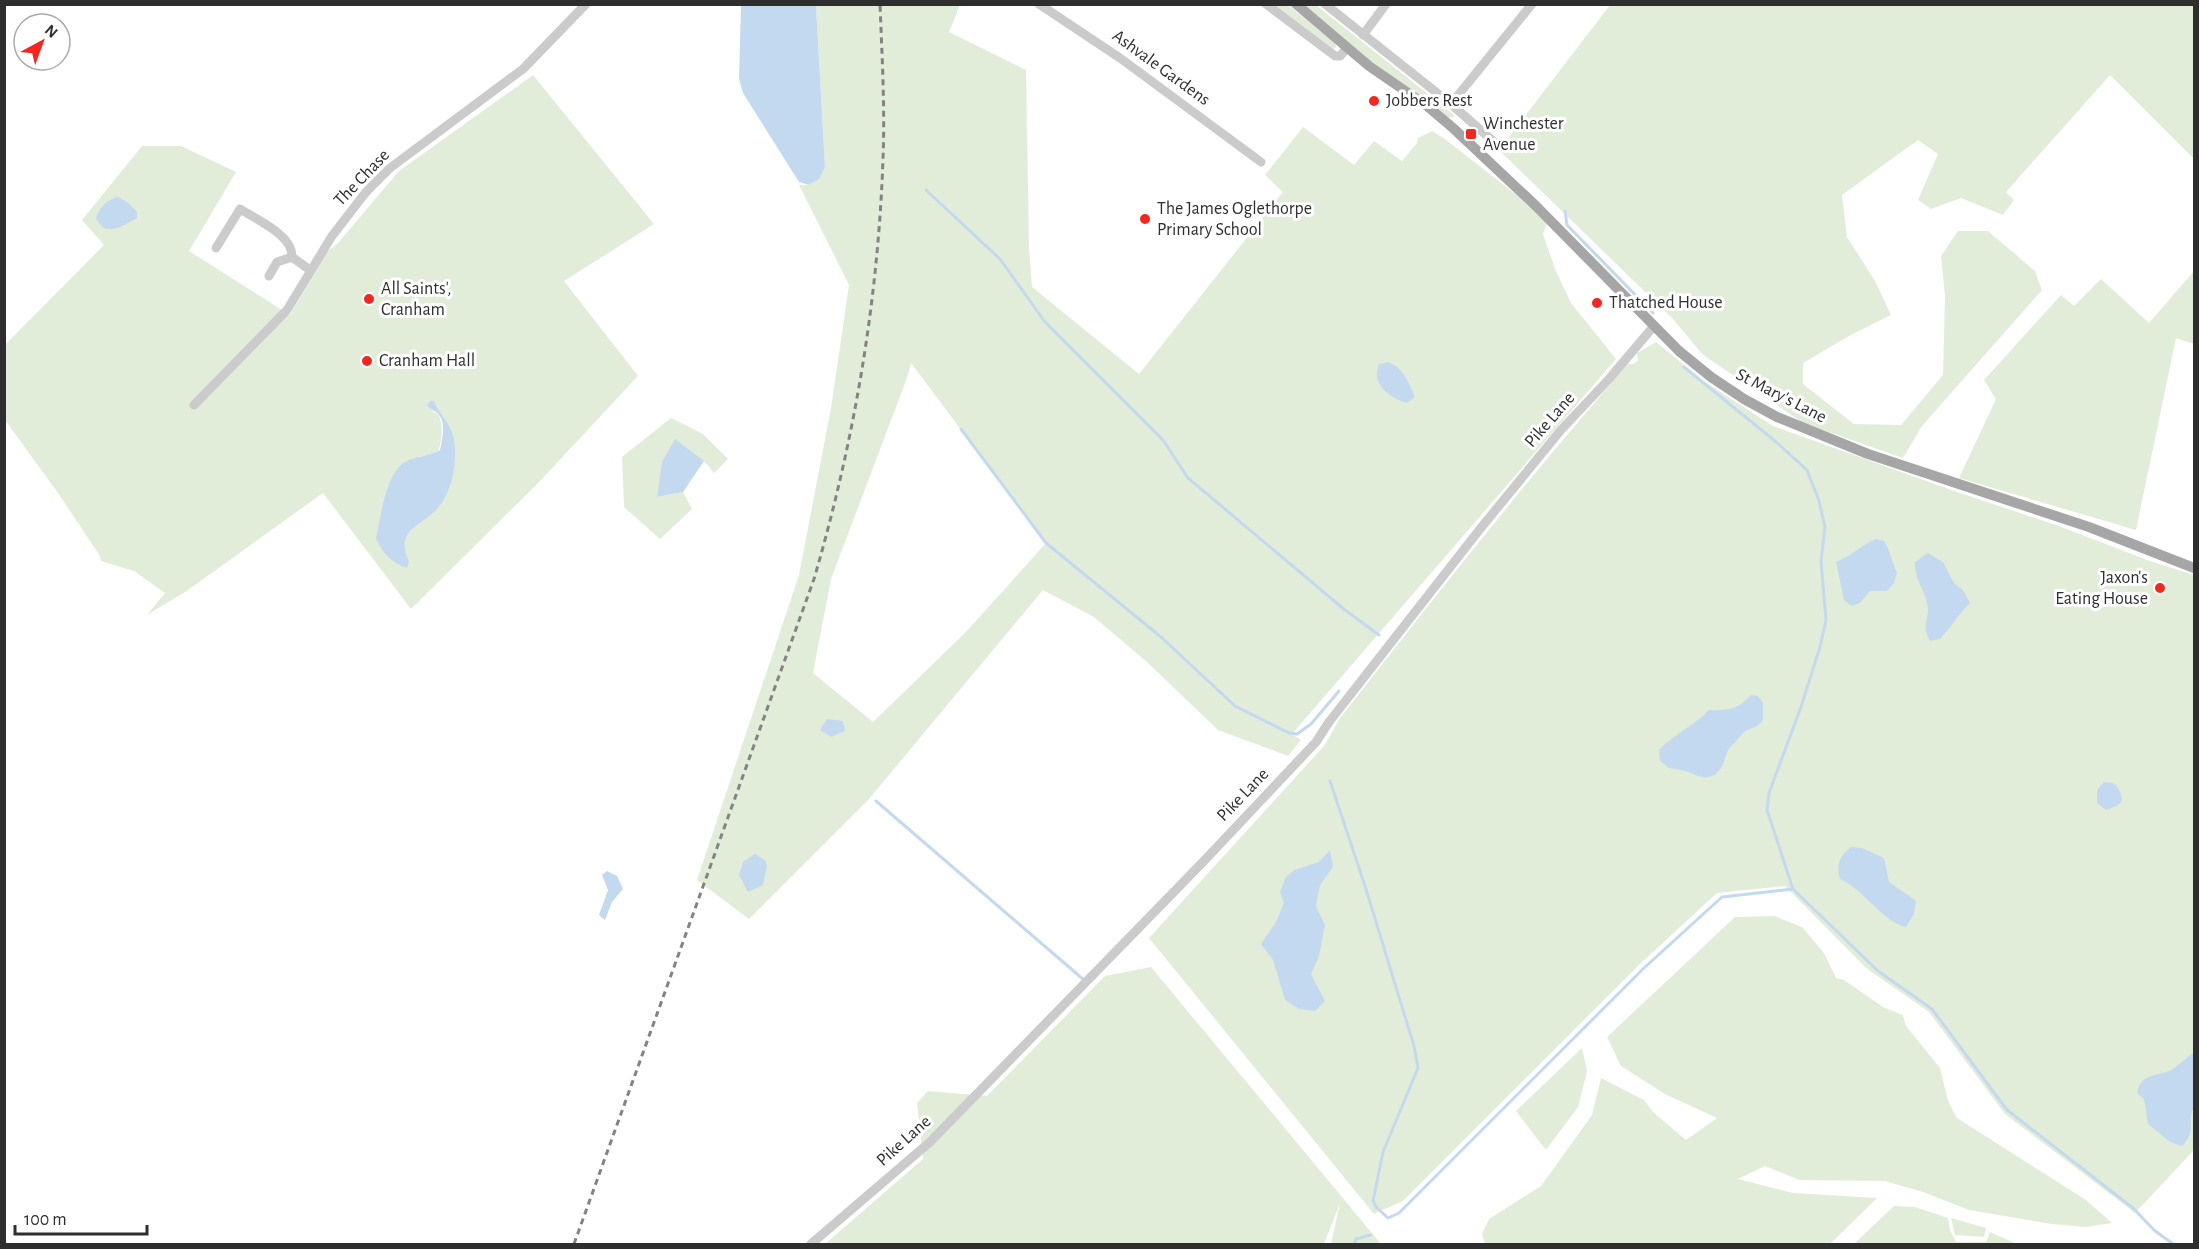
<svg xmlns="http://www.w3.org/2000/svg" width="2199" height="1249" viewBox="0 0 2199 1249" font-family="'Alegreya Sans',sans-serif">
<style>
.green{fill:#e2edd9;fill-rule:evenodd}
.water{fill:#c3d9ef}
.lines{fill:none;stroke-linecap:round;stroke-linejoin:round}
.stream{stroke:#c3d9ef;stroke-width:3}
.minor{stroke:#cbcbcb;stroke-width:9}
.major{stroke:#a6a6a6;stroke-width:10}
.rail{stroke:#838383;stroke-width:3;stroke-dasharray:6 4.5;stroke-linecap:butt}
.poi-dot{fill:#f6261e;stroke:#fff;stroke-width:2}
.labels{text-anchor:middle;dominant-baseline:central;stroke-width:6;stroke-linejoin:round;paint-order:stroke}
.street-label{font-size:18px;fill:#2e2e2e;stroke:#fff}
.poi-label{font-size:18px;fill:#2e2e2e;stroke:#fff;text-anchor:start}
</style>
<rect width="100%" height="100%" fill="#fff"/>
<!-- green -->
<g class="green">
<path d="M816,5H960L949,32L1026,70L1029,247L1032,287L1139,374L1283,192L1265,175L1303,127L1354,165L1374,141L1402,161L1417,143L1418,138L1432,131L1445,139L1519,197L1547,224L1543,234L1555,269L1571,303L1616,359L1292,734L1301,740L1288,756L1218,730L1147,662L1094,617L1043,590L869,799L749,919L697,880L799,575L831,408L849,285L799,185H809L825,167ZM911,363L1046,543L966,632L873,722L813,673L831,579L907,378Z"/>
<path d="M1272,5H1288L1336,44V47L1331,51Z"/>
<path d="M1301,5H1316L1453,114L1454,117L1448,118L1351,47Z"/>
<path d="M1610,5H2194V159L2110,75L2006,192L2014,200L2003,215L1961,198L1931,209L1918,200L1938,154L1918,140L1842,195L1847,237L1875,281L1891,315L1847,337L1803,363V384L1854,424L1901,425L1943,375L1945,296L1941,256L1958,231H1988L2035,271L2042,290L1922,426L1903,458L1803,423L1702,354L1673,319L1499,150Z"/>
<path d="M533,75L654,224L564,281L638,376L540,481L411,609L323,493L188,590L147,615L165,593L134,571L101,561L100,556L58,493L5,420L4,346L104,245L82,220L142,146H181L236,172L189,251L290,315L328,251L338,243L399,171ZM435,405L455,447L452,478L448,491L439,507L416,525L405,537V552L379,524C384,500 389,472 413,459C421,455 430,456 439,450C442,437 443,427 439,415L432,411Z"/>
<path d="M2194,271V344L2176,338L2136,530L1959,478L1996,399L1984,380L2061,295L2074,306L2101,279L2149,323Z"/>
<path d="M1656,342L1705,382L1773,426L1957,492L2056,525L2150,561L2194,575V1150L2135,1213L2005,1114L1929,1012L1866,968L1785,886L1717,893L1641,963L1403,1201L1374,1214L1149,938L1324,746L1340,718C1434,598 1528,478 1628,364H1633L1638,361L1637,353Z"/>
<path d="M671,418L703,434L728,459L714,473L704,461L657,497L683,492L692,509L660,539L624,507L622,457Z"/>
<path d="M1774,916L1802,927L1824,953L1836,978L1844,980L1883,1007L1903,1015L1906,1026L1940,1068L1948,1101L1957,1118L2086,1200L2112,1223L2085,1227L2052,1224L1969,1210L1923,1192L1885,1181L1799,1180L1765,1166L1738,1179L1793,1193L1877,1198L1830,1244H1485L1482,1234L1489,1219L1541,1186L1592,1115L1601,1078L1644,1100L1653,1112L1686,1140L1717,1118L1665,1094L1621,1066L1607,1037L1735,917Z"/>
<path d="M1151,967L1381,1244H1331L1340,1203L1324,1244H825L923,1159L917,1103L928,1091L987,1096L1105,976Z"/>
<path d="M1582,1048L1587,1071L1578,1107L1546,1150L1516,1111Z"/>
<path d="M1894,1206L1915,1207L1948,1218L1950,1230L1956,1242H1986L1990,1232L2017,1244H1854Z"/>
<path d="M1951,1218L1986,1228L1984,1237L1955,1235Z"/>
</g>
<!-- water -->
<g class="water">
<path d="M741,5H816L825,167L819,179L809,185L799,182L743,93L739,79Z"/>
<path d="M117,197C126,200 131,205 137,212V218C122,226 107,238 96,219C98,208 106,201 117,197Z"/>
<path d="M1388,362C1404,368 1409,383 1415,397L1407,403C1390,398 1370,384 1379,364Z"/>
<path d="M430,401H434C441,419 453,422 455,447C456,466 452,489 441,504C426,526 393,527 409,562L407,568C391,563 383,553 376,539C380,519 385,480 400,466C410,456 428,457 440,450C442,441 446,423 439,415C436,411 430,409 427,406Z"/>
<path d="M675,439L704,461L683,492L657,497L662,462Z"/>
<path d="M1876,539L1884,541C1890,550 1892,562 1897,573L1894,583L1887,591H1870L1860,603L1852,606L1844,600L1836,562C1851,556 1862,545 1876,539Z"/>
<path d="M1928,553L1943,562L1954,583L1963,590L1970,603C1959,614 1951,627 1940,639L1930,641C1920,624 1931,618 1927,603C1923,587 1915,580 1915,562Z"/>
<path d="M1751,695L1758,696L1763,703V720L1757,726L1745,731L1728,750L1722,767L1715,775L1704,778L1685,771L1669,768L1660,761L1659,750C1674,734 1694,726 1709,710C1727,711 1739,709 1751,695Z"/>
<path d="M827,719L843,721L845,731L831,737L820,730Z"/>
<path d="M2104,782L2113,783C2119,788 2121,792 2122,801L2117,806L2106,810L2097,803V790Z"/>
<path d="M1851,847L1862,848L1884,858L1889,882L1916,901L1914,914L1906,927C1881,921 1865,890 1840,879C1836,865 1839,856 1851,847Z"/>
<path d="M1330,850L1333,867L1320,885L1316,906L1325,925L1319,956L1311,974L1325,1001L1315,1011L1299,1009L1285,1000L1273,960L1261,944L1276,922L1284,903L1280,892L1286,877L1294,870L1319,862Z"/>
<path d="M755,854L765,860L767,866L763,885L748,892L739,875L743,862Z"/>
<path d="M607,871L617,876L623,889L612,902L605,920L599,915L608,890L602,875Z"/>
<path d="M2194,1052V1107C2186,1122 2198,1131 2182,1146L2170,1142L2148,1124L2144,1099L2137,1093C2141,1073 2156,1077 2171,1070C2179,1065 2187,1057 2194,1052Z"/>
</g>
<g class="lines">
<!-- stream -->
<g class="stream">
<path d="M926,190L1000,259L1045,322L1163,440L1188,478L1345,610L1379,635"/>
<path d="M1565,211L1567,225L1653,313"/>
<path d="M1684,367L1775,441L1807,470L1819,501L1825,527L1821,561L1826,620L1820,647L1801,707L1769,793L1767,810L1793,889L1878,971L1932,1009L2007,1110L2133,1208L2154,1230L2173,1244"/>
<path d="M961,429L1046,543L1161,637L1235,706L1289,733L1297,734L1311,724L1339,691"/>
<path d="M1330,781L1365,886L1414,1046L1418,1068L1383,1152L1373,1201L1376,1207L1388,1218L1399,1213L1644,968L1722,897L1793,889"/>
<path d="M876,801L1084,980"/>
<path d="M1354,1244L1356,1239L1371,1235"/>
</g>
<!-- minor -->
<g class="minor">
<path d="M1039,4L1120,58L1261,162"/>
<path d="M1266,4L1335,56H1340L1347,48"/>
<path d="M1325,4L1451,104L1493,141"/>
<path d="M1363,35L1386,4"/>
<path d="M1451,104L1532,4"/>
<path d="M216,248L240,209C257,220 293,235 292,257L310,270"/>
<path d="M269,276L277,262L292,257"/>
<path d="M194,405L287,310L332,236L366,192L390,168L523,69L586,4"/>
<path d="M811,1244L930,1142L1202,863L1316,742L1329,722L1480,529L1561,430L1609,379L1653,327"/>
</g>
<!-- major -->
<path class="major" d="M1296,4L1369,66L1427,106L1453,128L1536,206L1679,351L1711,377L1744,399L1777,417L1868,454L2089,527L2194,568"/>
<!-- rail -->
<path class="rail" d="M574,1244L814,579C854,442 878,302 883,159C885,107 882,56 880,4"/>
</g>
<!-- markers -->
<g class="poi-dot">
<circle cx="1374" cy="101" r="6"/>
<rect x="1465" y="128" width="12" height="12" rx="3"/>
<circle cx="1145" cy="219" r="6"/>
<circle cx="369" cy="299" r="6"/>
<circle cx="1597" cy="303" r="6"/>
<circle cx="367" cy="361" r="6"/>
<circle cx="2160" cy="588" r="6"/>
</g>
<g class="labels">
<!-- street labels -->
<g class="street-label">
<text transform="translate(1161 68) rotate(36)">Ashvale Gardens</text>
<text transform="translate(362 178) rotate(-46)">The Chase</text>
<text transform="translate(1781 396) rotate(27)">St Mary's Lane</text>
<text transform="translate(1550 420) rotate(-49)">Pike Lane</text>
<text transform="translate(1243 795) rotate(-46)">Pike Lane</text>
<text transform="translate(904 1141) rotate(-42)">Pike Lane</text>
</g>
<!-- poi labels -->
<g class="poi-label">
<text x="1386" y="101">Jobbers Rest</text>
<text x="1483" y="124">Winchester<tspan x="1483" dy="21">Avenue</tspan></text>
<text x="1157" y="209">The James Oglethorpe<tspan x="1157" dy="21">Primary School</tspan></text>
<text x="381" y="289">All Saints',<tspan x="381" dy="21">Cranham</tspan></text>
<text x="1609" y="303">Thatched House</text>
<text x="379" y="361">Cranham Hall</text>
<text x="2148" y="578" text-anchor="end">Jaxon's<tspan x="2148" dy="21">Eating House</tspan></text>
</g>
</g>
<!-- border -->
<rect width="2199" height="1249" fill="none" stroke="#2e2e2e" stroke-width="12"/>
<!-- north arrow -->
<g transform="translate(42 42) rotate(41)"><circle r="28" fill="#ffffff" stroke="#ababab" stroke-width="1.5"/>
<path d="M0-4.5L10 22L0 15L-10 22Z" fill="#f6261e"/>
<text y="-9" font-size="16" font-weight="bold" text-anchor="middle" fill="#2e2e2e">N</text>
</g>
<!-- scale -->
<path d="M15 1225v9h132v-9" fill="none" stroke="#2e2e2e" stroke-width="3"/>
<text x="24" y="1225" font-size="18" fill="#2e2e2e" stroke="#ffffff" stroke-width="4.5" paint-order="stroke">100 m</text>
</svg>
